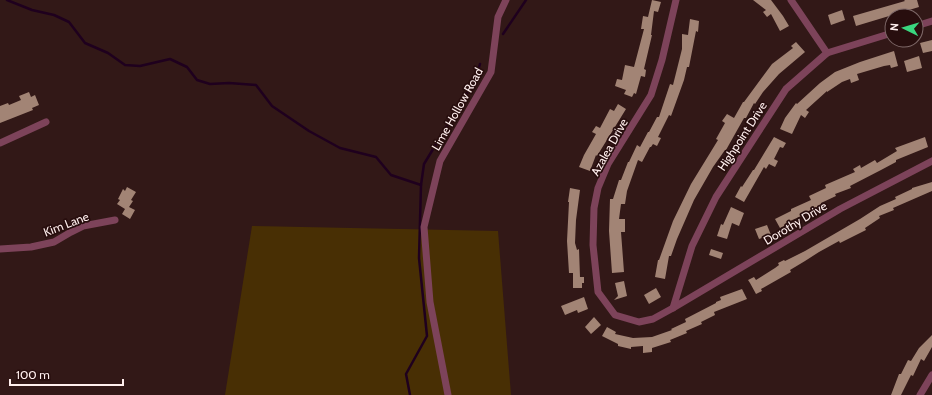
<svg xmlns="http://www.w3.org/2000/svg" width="932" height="395" viewBox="0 0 932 395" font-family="Cabin,sans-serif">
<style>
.green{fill:#482f04}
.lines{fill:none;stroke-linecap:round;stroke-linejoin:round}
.stream{stroke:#1f001e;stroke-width:2.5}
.building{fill:#a28475}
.minor{stroke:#7d435a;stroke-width:7}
.labels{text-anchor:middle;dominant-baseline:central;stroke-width:3.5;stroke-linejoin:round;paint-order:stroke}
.street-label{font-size:12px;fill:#ffefee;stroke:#280e0e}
</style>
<rect width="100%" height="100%" fill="#321817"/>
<!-- green -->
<path class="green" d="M252,226L498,231L511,395H225Z"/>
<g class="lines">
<!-- stream -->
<g class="stream">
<path d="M7,0L32,10L54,15L69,22L85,43L108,53L125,65L140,66L170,59L187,67L197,80L210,84L229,83L256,85L272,106L309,131L340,148L376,157L391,175L421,185"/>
<path d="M503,34L526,0"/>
<path d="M410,395L406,374L427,336L419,258L421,185L424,164L475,80L480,64"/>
</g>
</g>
<!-- building -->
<g class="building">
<path d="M652,0L661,2L658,12L654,11L651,35H652L644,69L646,70L645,77L641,76L636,94L634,93L632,97L624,94L626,90L615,86L617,79L622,80L625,65L634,67L644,29H641L643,16L648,17Z"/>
<path d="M753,0H771L783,16L789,26L780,31L771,14L767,17L763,12L766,10Z"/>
<path d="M904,0H917L919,7L856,26L853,16L905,1Z"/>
<path d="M842,10L845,20L831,25L828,15Z"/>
<path d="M690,19L699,21L698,32L696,31L689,67H687L684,80L671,116L669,115L658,137L661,138L657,146L653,144L651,147H650L642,162L638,160L627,191L625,204H621L619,219H625V232H621L624,272L612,273L609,231L610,199H613L619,180H621L628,162H629L637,145L640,147L648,132H649L657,117H659L670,84L673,85L682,49V34L688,35Z"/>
<path d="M932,40V51L923,53L920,43Z"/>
<path d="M796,42L805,52L779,74L763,92L755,104L754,103L746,118H744L726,150H725L713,167L694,200L677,239L671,256H669L665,279L655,277L658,260H659L673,221L691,184L718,140L716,139L725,123L722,121L727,114L734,118L743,102H744L772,64L793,48L791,46Z"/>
<path d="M894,51L898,66L891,68L890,65L884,66L857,74L859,80L851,83L850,79L842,82L827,92V91L806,110L809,112L805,118L801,115L792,134L780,129L785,118L796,103L797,104L820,83L835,72L860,62Z"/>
<path d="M919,56L922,68L907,72L904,61Z"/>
<path d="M29,92L31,97L35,95L39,105L32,108L33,110L0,123V106L8,103L9,105L21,100L19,96Z"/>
<path d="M618,104L626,109L597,156L596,155L590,171L579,167L584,155L596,134L592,132L596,126L600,128L610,109L614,111Z"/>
<path d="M774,137L786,143L783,148L780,147L774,159L778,161L775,167L769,164L766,169L764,167L744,202L735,197L741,186L742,187L753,170H754Z"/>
<path d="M925,137L928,147L896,160V162L881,170L850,186L851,188L835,194L836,196L821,203V205L806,213V214L790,221L792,225L787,228L786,225L780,228L775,219L791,211V209L811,200L809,196L826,188L825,185L855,172L853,169L860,165L861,168L875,160L877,163L897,151L895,148Z"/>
<path d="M932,182V191L893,208L894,210L879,216L880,218L865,228L866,230L840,243L839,241L819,252L805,261L790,270L791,272L761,289L762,291L756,294L750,283L748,280L754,277L756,280L775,268L779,265L778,263L784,260L785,261L805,251L860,219L880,206L896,199L895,197L912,189V188Z"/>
<path d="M127,187L136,192L131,200L133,201L129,207L135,210L130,219L122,214L125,209L117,204L120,200L118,199L123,189L125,191Z"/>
<path d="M570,188L580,190L576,220L575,243L577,250L579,249L580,277H584V283H582V288H573V273H569L567,241L569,202H568Z"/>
<path d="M731,207L744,213L739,226L732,223L727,239L717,236L721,224L723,225Z"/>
<path d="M767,225L771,235L759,239L755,229Z"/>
<path d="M711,249L723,253L721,259L709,255Z"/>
<path d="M624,281L627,296L614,300L618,296L615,283Z"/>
<path d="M656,288L661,297L649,304L644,295Z"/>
<path d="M742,289L747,299L714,312L715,315L701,322L702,324L686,331L687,333L670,340L671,342L652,348V352L643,353V346L631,347V349L618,346V344L602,336L607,327L616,332L615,334L633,338L652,337L672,330L671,329L686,322L685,319L716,303V302L721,300L720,297Z"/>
<path d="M584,297L588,309L578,313L577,310L565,315L561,306Z"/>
<path d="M594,317L601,325L591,334L585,327Z"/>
<path d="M932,335V347L924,361L921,359L913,376L911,375L901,395H891L899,374H901L908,360L911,361L919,348Z"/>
</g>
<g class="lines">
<!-- minor -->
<g class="minor">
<path d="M676,0L662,60L651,95L608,164L598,188L594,208L593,245L598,292L615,315L639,322L653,319L673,308L840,209L932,161"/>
<path d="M791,0L827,53"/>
<path d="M916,26L932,21"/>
<path d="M0,143L46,122"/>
<path d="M0,249L31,247L54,242L71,232L83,226L115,220"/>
<path d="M673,308L692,246L716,197L786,89L827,53L892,33"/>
<path d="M448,395L430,302L424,227L440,161L491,72L498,17L506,0"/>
<path d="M920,395L932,375"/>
</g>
</g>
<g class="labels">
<!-- street labels -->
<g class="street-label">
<text transform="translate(457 109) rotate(-61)">Lime Hollow Road</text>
<text transform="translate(742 136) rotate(-57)">Highpoint Drive</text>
<text transform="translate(609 147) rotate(-61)">Azalea Drive</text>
<text transform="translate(795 223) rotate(-31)">Dorothy Drive</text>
<text transform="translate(66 224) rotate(-21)">Kim Lane</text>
</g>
</g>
<!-- north arrow -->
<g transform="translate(904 28) rotate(275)"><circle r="19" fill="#280e0e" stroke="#7e6868"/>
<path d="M0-3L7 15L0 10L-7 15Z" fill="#3ad77f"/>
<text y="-6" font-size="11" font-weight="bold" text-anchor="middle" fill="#ffefee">N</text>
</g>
<!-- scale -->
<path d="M10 379v6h113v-6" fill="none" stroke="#ffefee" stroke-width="2"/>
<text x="16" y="379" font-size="12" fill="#ffefee" stroke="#280e0e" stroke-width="3" paint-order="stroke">100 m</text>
</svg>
